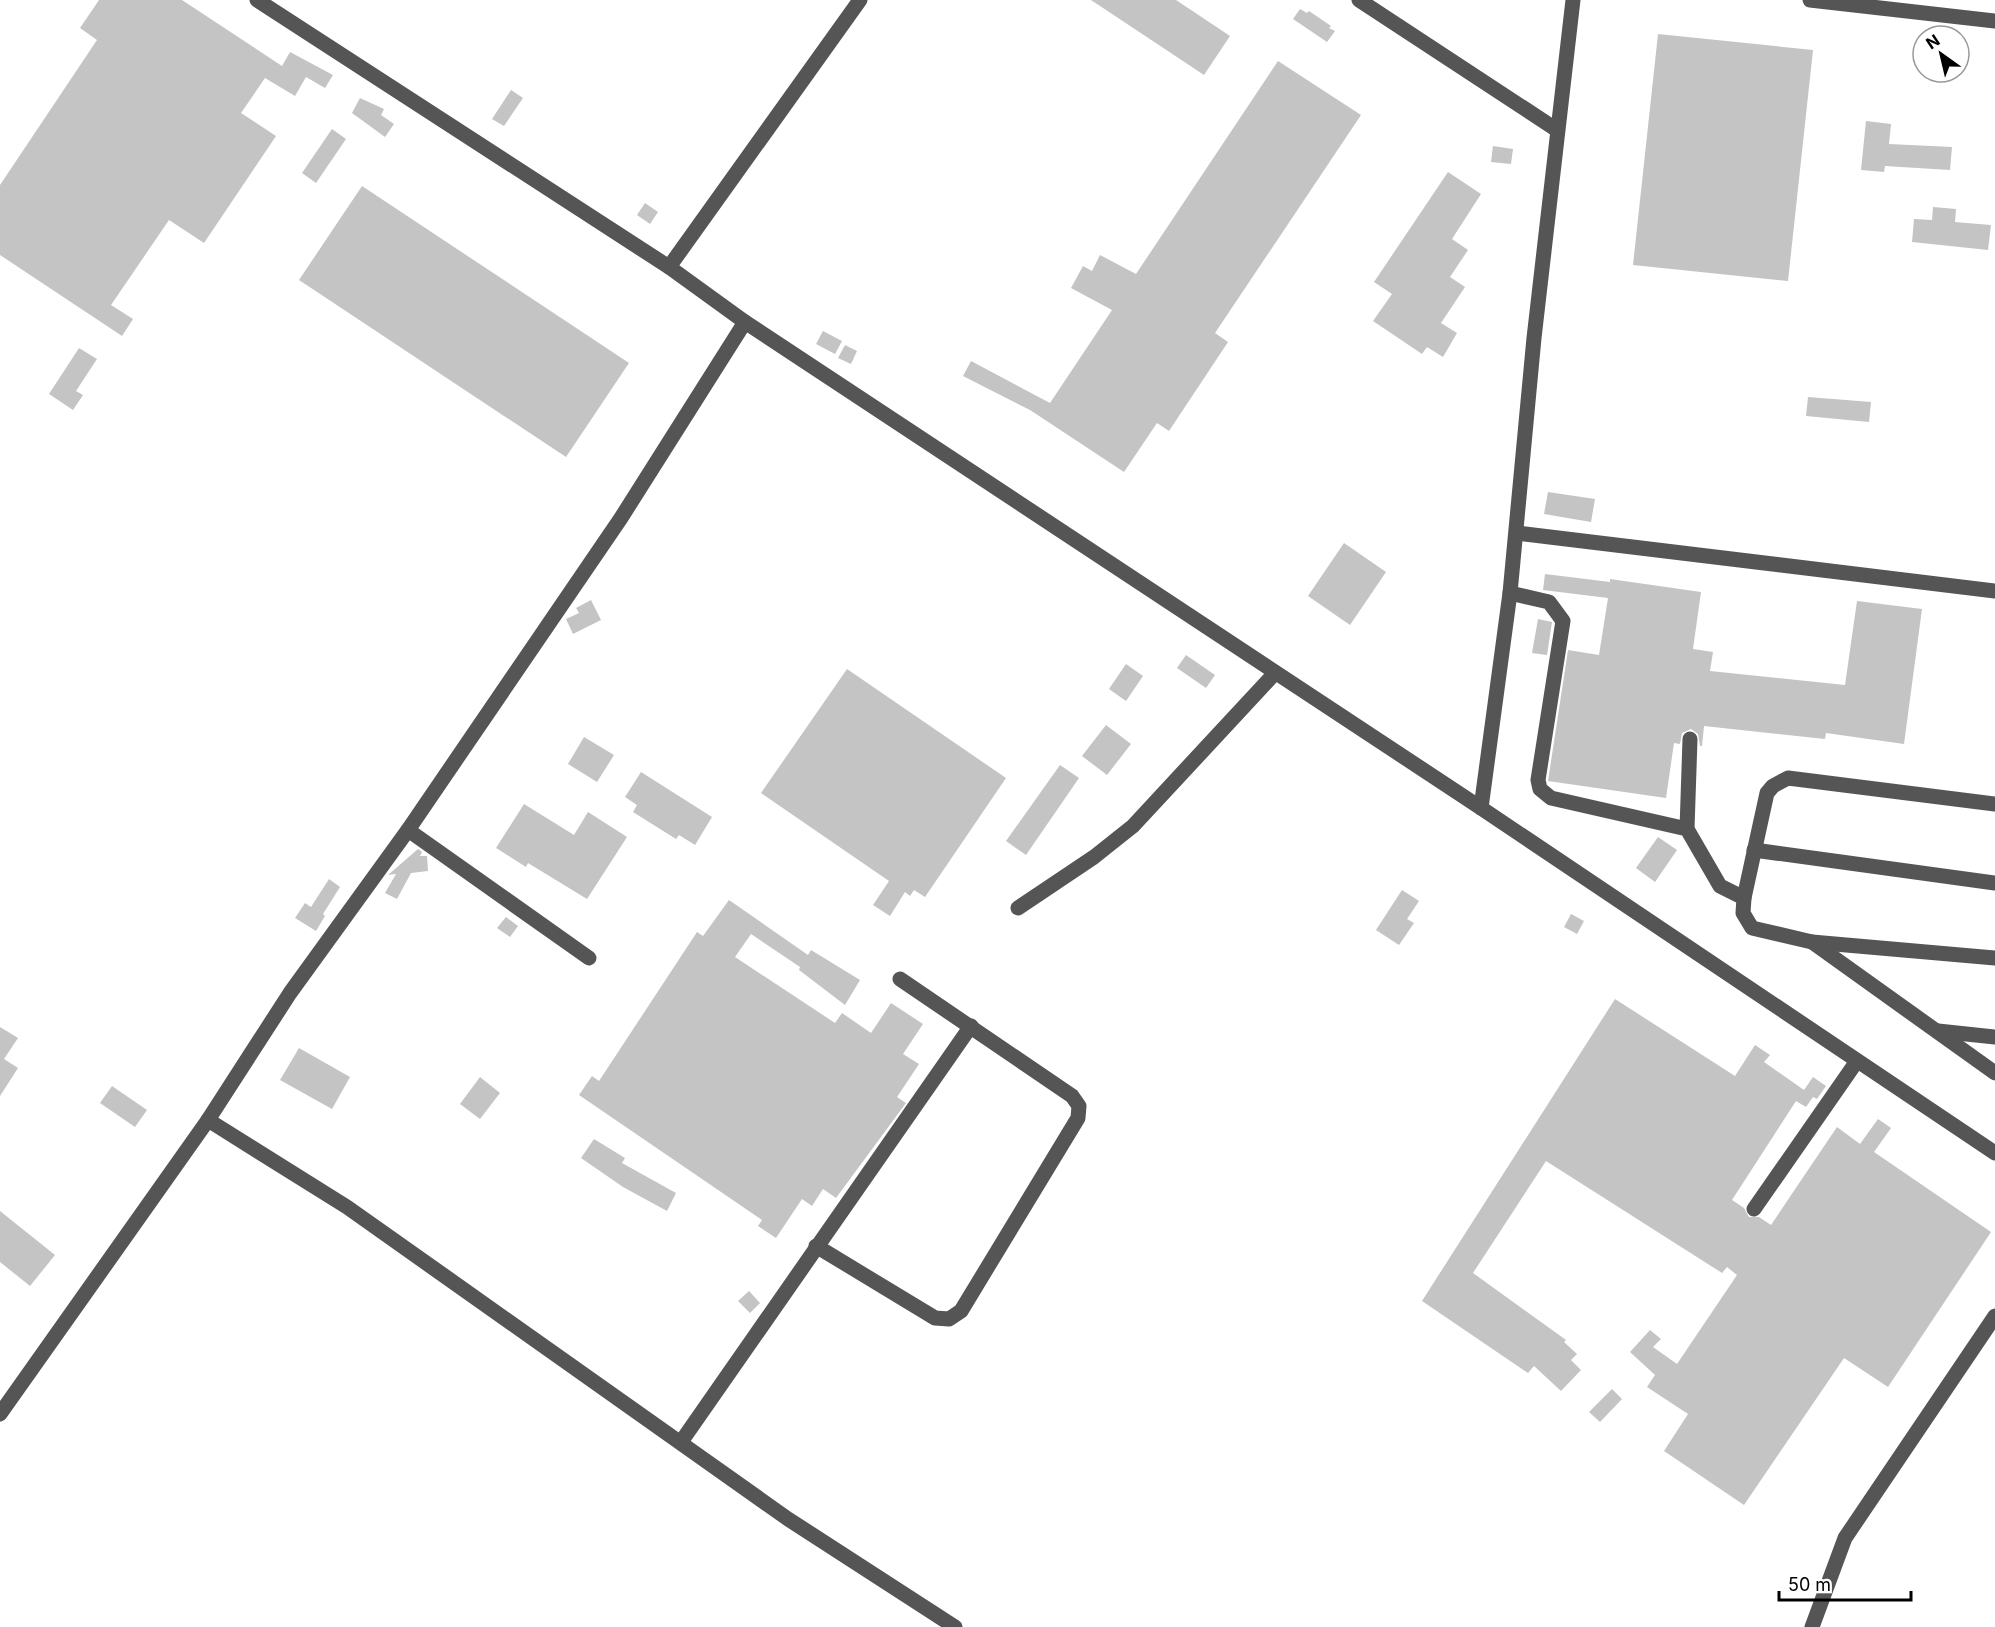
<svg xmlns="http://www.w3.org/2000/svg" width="1995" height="1627" viewBox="0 0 1995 1627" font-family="Inter,sans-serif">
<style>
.building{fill:#c4c4c4}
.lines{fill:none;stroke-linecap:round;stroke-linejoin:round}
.minor{stroke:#555;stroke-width:15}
</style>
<rect width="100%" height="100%" fill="#fff"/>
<!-- building -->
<g class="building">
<path d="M99,0H182L282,66L290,52L333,75L325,88L306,77L295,96L265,78L241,113L276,136L204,243L169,220L111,305L133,319L122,336L0,255V185L97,40L80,28Z"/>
<path d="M1091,0H1176L1230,36L1204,75Z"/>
<path d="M1300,9L1307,13L1309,11L1331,26L1329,28L1335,31L1327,42L1293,19Z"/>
<path d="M1658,34L1813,50L1788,281L1633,265Z"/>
<path d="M1278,61L1361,115L1215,333L1228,342L1169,431L1157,423L1124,472L1030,410L963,376L971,361L1050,403L1112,310L1071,288L1083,266L1092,271L1100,255L1136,274Z"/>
<path d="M511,90L523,98L504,126L492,119Z"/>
<path d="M360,98L384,109L381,115L394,124L385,137L352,113Z"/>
<path d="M1866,121L1891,124L1889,144L1952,147L1950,170L1885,166L1884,172L1861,170Z"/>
<path d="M332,129L346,139L316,183L302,173Z"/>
<path d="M1493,146L1513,149L1511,164L1491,162Z"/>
<path d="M1448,172L1481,194L1452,239L1468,250L1450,277L1465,287L1441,323L1457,333L1443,357L1427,347L1422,354L1373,321L1392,294L1374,282Z"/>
<path d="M362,186L629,363L566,457L299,280Z"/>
<path d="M645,203L658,212L650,224L637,215Z"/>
<path d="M1933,207L1956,209L1955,222L1991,225L1988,250L1912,242L1914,219L1932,220Z"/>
<path d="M823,331L842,341L835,354L816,344Z"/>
<path d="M845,345L857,351L851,364L838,358Z"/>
<path d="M79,348L97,359L76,391L83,395L73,410L49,394Z"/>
<path d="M1808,397L1871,402L1869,422L1806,416Z"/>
<path d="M1548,492L1595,499L1591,522L1544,514Z"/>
<path d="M1344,543L1386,572L1350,625L1308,596Z"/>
<path d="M1545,574L1610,582V579L1701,592L1693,649L1713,652L1710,671L1845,685L1857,601L1922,609L1904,744L1826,733L1825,739L1704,726L1702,746H1700L1698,734L1691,729L1682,733L1680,744L1674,743L1666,798L1548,781L1568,650L1599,655L1608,598L1543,590Z"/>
<path d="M591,600L601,620L573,634L566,619L579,613L576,608Z"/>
<path d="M1538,619L1552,622L1547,655L1532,653Z"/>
<path d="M1186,655L1215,675L1206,688L1177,668Z"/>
<path d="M1126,664L1143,676L1126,701L1109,689Z"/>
<path d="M847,669L1006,778L925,897L914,890L910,896L905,892L890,916L873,905L889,881L761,793Z"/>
<path d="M1106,725L1131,744L1107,775L1082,756Z"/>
<path d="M584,737L614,755L597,782L568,764Z"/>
<path d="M1060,765L1079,778L1026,855L1006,841Z"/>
<path d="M641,772L712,817L695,845L679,835L676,839L633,812L637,805L625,797Z"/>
<path d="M524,804L574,835L588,812L627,837L587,899L528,863L526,867L496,848Z"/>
<path d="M1658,837L1677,850L1655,882L1636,868Z"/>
<path d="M418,849L422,852L420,856H427L428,871L411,873L397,899L385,893L396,874L388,875Z"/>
<path d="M329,879L340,887L323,914L325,916L316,931L295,918L305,903L311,907Z"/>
<path d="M1402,890L1419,901L1407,919L1414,923L1399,945L1376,930Z"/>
<path d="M729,900L808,955L811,950L860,980L845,1005L799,970L800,967L751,934L735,957L835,1023L842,1013L871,1033L891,1003L923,1024L903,1054L919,1064L897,1097L906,1103L836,1198L823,1189L812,1206L802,1199L776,1238L758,1226L762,1220L579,1095L592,1076L599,1081L697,932L703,936Z"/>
<path d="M1571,914L1584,921L1577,934L1564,927Z"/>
<path d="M506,917L518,926L510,937L497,928Z"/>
<path d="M1615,999L1735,1076L1755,1045L1770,1055L1764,1062L1804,1090L1813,1077L1826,1086L1817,1099L1813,1097L1806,1107L1796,1101L1732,1200L1744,1208L1749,1217H1759L1771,1225L1837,1127L1860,1144L1878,1119L1891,1128L1874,1152L1991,1232L1888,1387L1844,1358L1744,1505L1664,1451L1688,1414L1647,1387L1655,1375L1630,1352L1650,1330L1661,1339L1653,1347L1677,1364L1737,1275L1727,1267L1722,1273L1546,1161L1473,1273L1566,1340L1564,1342L1577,1354L1571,1360L1581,1370L1561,1391L1534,1366L1528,1373L1422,1301Z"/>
<path d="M0,1027L18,1038L4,1059L18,1068L0,1096Z"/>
<path d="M299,1048L350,1077L332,1109L280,1080Z"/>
<path d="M480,1077L500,1093L480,1119L460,1104Z"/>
<path d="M112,1086L147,1110L135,1127L100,1103Z"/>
<path d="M594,1139L625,1158L622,1163L676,1193L667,1211L623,1187L581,1158Z"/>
<path d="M0,1211L55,1255L30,1286L0,1262Z"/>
<path d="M749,1291L760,1303L750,1313L738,1301Z"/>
<path d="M1612,1389L1622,1399L1600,1422L1589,1412Z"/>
</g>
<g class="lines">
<!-- minor -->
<g class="minor">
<path d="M257,0L669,267L745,322L1481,808L1995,1153"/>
<path d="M1359,0L1557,130"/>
<path d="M1810,0L1995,21"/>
<path d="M669,267L860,0"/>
<path d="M1517,533L1995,591"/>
<path d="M1510,593L1549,602L1563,621L1538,780L1540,789L1551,798L1687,829L1720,886L1744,898"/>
<path d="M1995,804L1788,778L1773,786L1767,793L1744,898L1743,913L1752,928L1812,942L1995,958"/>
<path d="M1481,808L1510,593L1534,338L1573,0"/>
<path d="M1687,829L1690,739"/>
<path d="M408,830L589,958"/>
<path d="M1754,850L1995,883"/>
<path d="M1018,908L1094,857L1133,826L1275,673"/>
<path d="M1812,942L1995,1073"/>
<path d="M1938,1031L1995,1037"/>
<path d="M208,1120L347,1207L788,1519L955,1627"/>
<path d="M1754,1209L1857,1061"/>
<path d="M816,1246L935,1318L949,1319L961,1311L1078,1118L1079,1106L1072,1096L900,979"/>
<path d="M0,1414L208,1120L290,993L408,830L621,518L745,322"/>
<path d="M681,1442L971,1026"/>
<path d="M1812,1627L1845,1538L1995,1316"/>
</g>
</g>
<!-- north arrow -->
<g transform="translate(1941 54) rotate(326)"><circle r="28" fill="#ffffff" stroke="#999999" stroke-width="1.5"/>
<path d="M0-4.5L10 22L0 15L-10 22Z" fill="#000000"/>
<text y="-9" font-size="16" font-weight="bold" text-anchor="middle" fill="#000000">N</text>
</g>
<!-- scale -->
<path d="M1779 1591v9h132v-9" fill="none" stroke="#000000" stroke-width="3"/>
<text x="1788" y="1591" font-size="18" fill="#000000" stroke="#ffffff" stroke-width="4.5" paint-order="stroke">50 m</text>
</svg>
